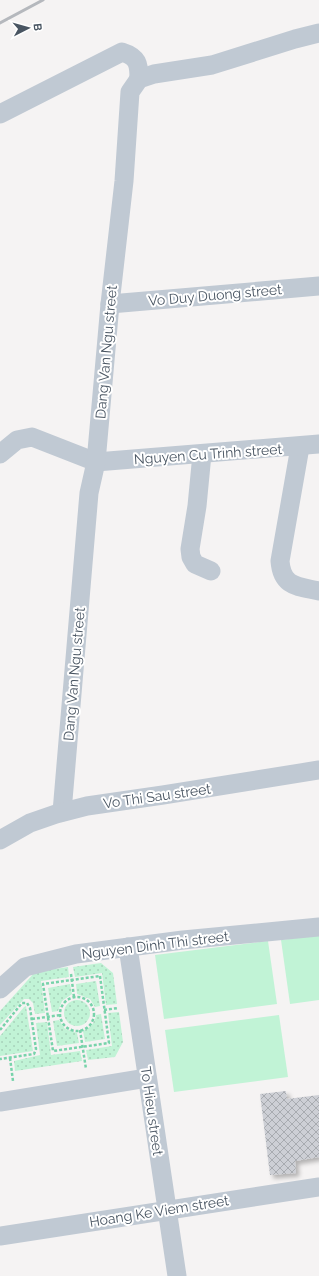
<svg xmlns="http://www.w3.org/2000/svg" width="319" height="1276" viewBox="0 0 319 1276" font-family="Raleway,sans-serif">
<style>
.grass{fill:url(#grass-dots)}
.green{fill:#c1f3d6}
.building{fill:url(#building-cross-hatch);filter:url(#shadow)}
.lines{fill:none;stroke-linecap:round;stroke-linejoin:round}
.path{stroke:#77d3aa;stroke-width:2.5;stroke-dasharray:3 2;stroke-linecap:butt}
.minor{stroke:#c0c9d3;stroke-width:19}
.rail{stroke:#b5b8bd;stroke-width:3}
.labels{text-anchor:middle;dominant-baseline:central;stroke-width:4;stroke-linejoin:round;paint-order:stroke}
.street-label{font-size:14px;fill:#495562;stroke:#fff}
</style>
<defs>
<pattern id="grass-dots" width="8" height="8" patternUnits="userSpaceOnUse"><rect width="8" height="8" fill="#c1f3d6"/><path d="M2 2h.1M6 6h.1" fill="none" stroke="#a7d2ba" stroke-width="1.8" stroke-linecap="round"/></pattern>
<pattern id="building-cross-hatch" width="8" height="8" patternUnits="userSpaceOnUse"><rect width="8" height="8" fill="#cdcfd5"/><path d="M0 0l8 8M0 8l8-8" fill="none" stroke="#a8abb0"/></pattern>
<filter id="shadow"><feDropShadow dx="3.5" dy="3.5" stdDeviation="2" flood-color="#0004"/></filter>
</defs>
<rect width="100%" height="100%" fill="#f5f3f3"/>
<!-- grass -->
<g class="grass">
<path d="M101,963L113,973L117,1004L106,1005L102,973L75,977L73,967Z"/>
<path d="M68,967L69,977L41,981L45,1013L35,1014L33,1003L29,999H24L0,1025V1011L35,972Z"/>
<path d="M96,981L100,1006L95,1007L90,999L77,994L76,984Z"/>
<path d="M70,984L72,994L62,1001L58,1011L52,1012L48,988Z"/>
<circle cx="77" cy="1013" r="13"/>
<path d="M26,1006L33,1051L0,1056V1036L24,1007Z"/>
<path d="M119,1012L123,1042L115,1057L88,1060L86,1050L112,1046L108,1013Z"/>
<path d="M101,1014L105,1039L85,1042L83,1031C90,1028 95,1023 96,1015Z"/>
<path d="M59,1020L65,1029L77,1033L79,1043L57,1046L53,1021Z"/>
<path d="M47,1022L51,1055L80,1051L82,1061L15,1071L14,1061L40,1055L36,1023Z"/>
</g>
<!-- green -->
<g class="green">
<path d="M319,935V1000L290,1004L281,940Z"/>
<path d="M268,941L277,1004L164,1019L155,955Z"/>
<path d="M279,1015L288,1077L174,1092L165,1030Z"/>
</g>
<!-- building -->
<path class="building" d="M286,1091L287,1099L319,1095V1157L295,1161L296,1173L270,1175L260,1094Z"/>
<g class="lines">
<!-- path -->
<g class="path">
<path d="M71,974L74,997"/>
<path d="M100,976L109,1043L53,1051L43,984Z"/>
<circle cx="77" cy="1014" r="17"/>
<path d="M104,1010L118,1008"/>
<path d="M32,1019L61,1015"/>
<path d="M0,1030L22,1003H27L30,1008L36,1049L34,1054L0,1059"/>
<path d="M80,1030L86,1069"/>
<path d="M10,1058L13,1081"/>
</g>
<!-- minor -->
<g class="minor">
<path d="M0,114L122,52C138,57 139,64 139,79"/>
<path d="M110,304L319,286"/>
<path d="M300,447L280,561C282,587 297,586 319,591"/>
<path d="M0,454L17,440L32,437L96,462L319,444"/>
<path d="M202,454L197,506L190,549L191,557L195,564L211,571"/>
<path d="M62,812L89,493L96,462L110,304L124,181L130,92L139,79L154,74L212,65L295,39L319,33"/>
<path d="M0,840L30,823L56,814L87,806L163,795L319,770"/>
<path d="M128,947L177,1276"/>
<path d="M0,989L25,967L76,954L183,940L319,927"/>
<path d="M0,1102L147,1078"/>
<path d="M0,1236L319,1187"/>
</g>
<!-- rail -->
<path class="rail" d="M0,23L43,0"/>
</g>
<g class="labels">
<!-- street labels -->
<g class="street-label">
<text transform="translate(215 295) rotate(-5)">Vo Duy Duong street</text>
<text transform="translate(106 352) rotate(-85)">Dang Van Ngu street</text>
<text transform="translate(208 454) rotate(-4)">Nguyen Cu Trinh street</text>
<text transform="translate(74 674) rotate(-85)">Dang Van Ngu street</text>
<text transform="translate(157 796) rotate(-8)">Vo Thi Sau street</text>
<text transform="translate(155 945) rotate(-7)">Nguyen Dinh Thi street</text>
<text transform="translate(152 1111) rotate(82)">To Hieu street</text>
<text transform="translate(159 1211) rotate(-9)">Hoang Ke Viem street</text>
</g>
</g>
<!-- north arrow -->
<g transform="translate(28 28) rotate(84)" stroke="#ffffff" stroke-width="3" paint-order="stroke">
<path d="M0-3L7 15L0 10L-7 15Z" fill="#495562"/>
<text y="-6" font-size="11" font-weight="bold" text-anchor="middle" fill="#495562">B</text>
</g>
</svg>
